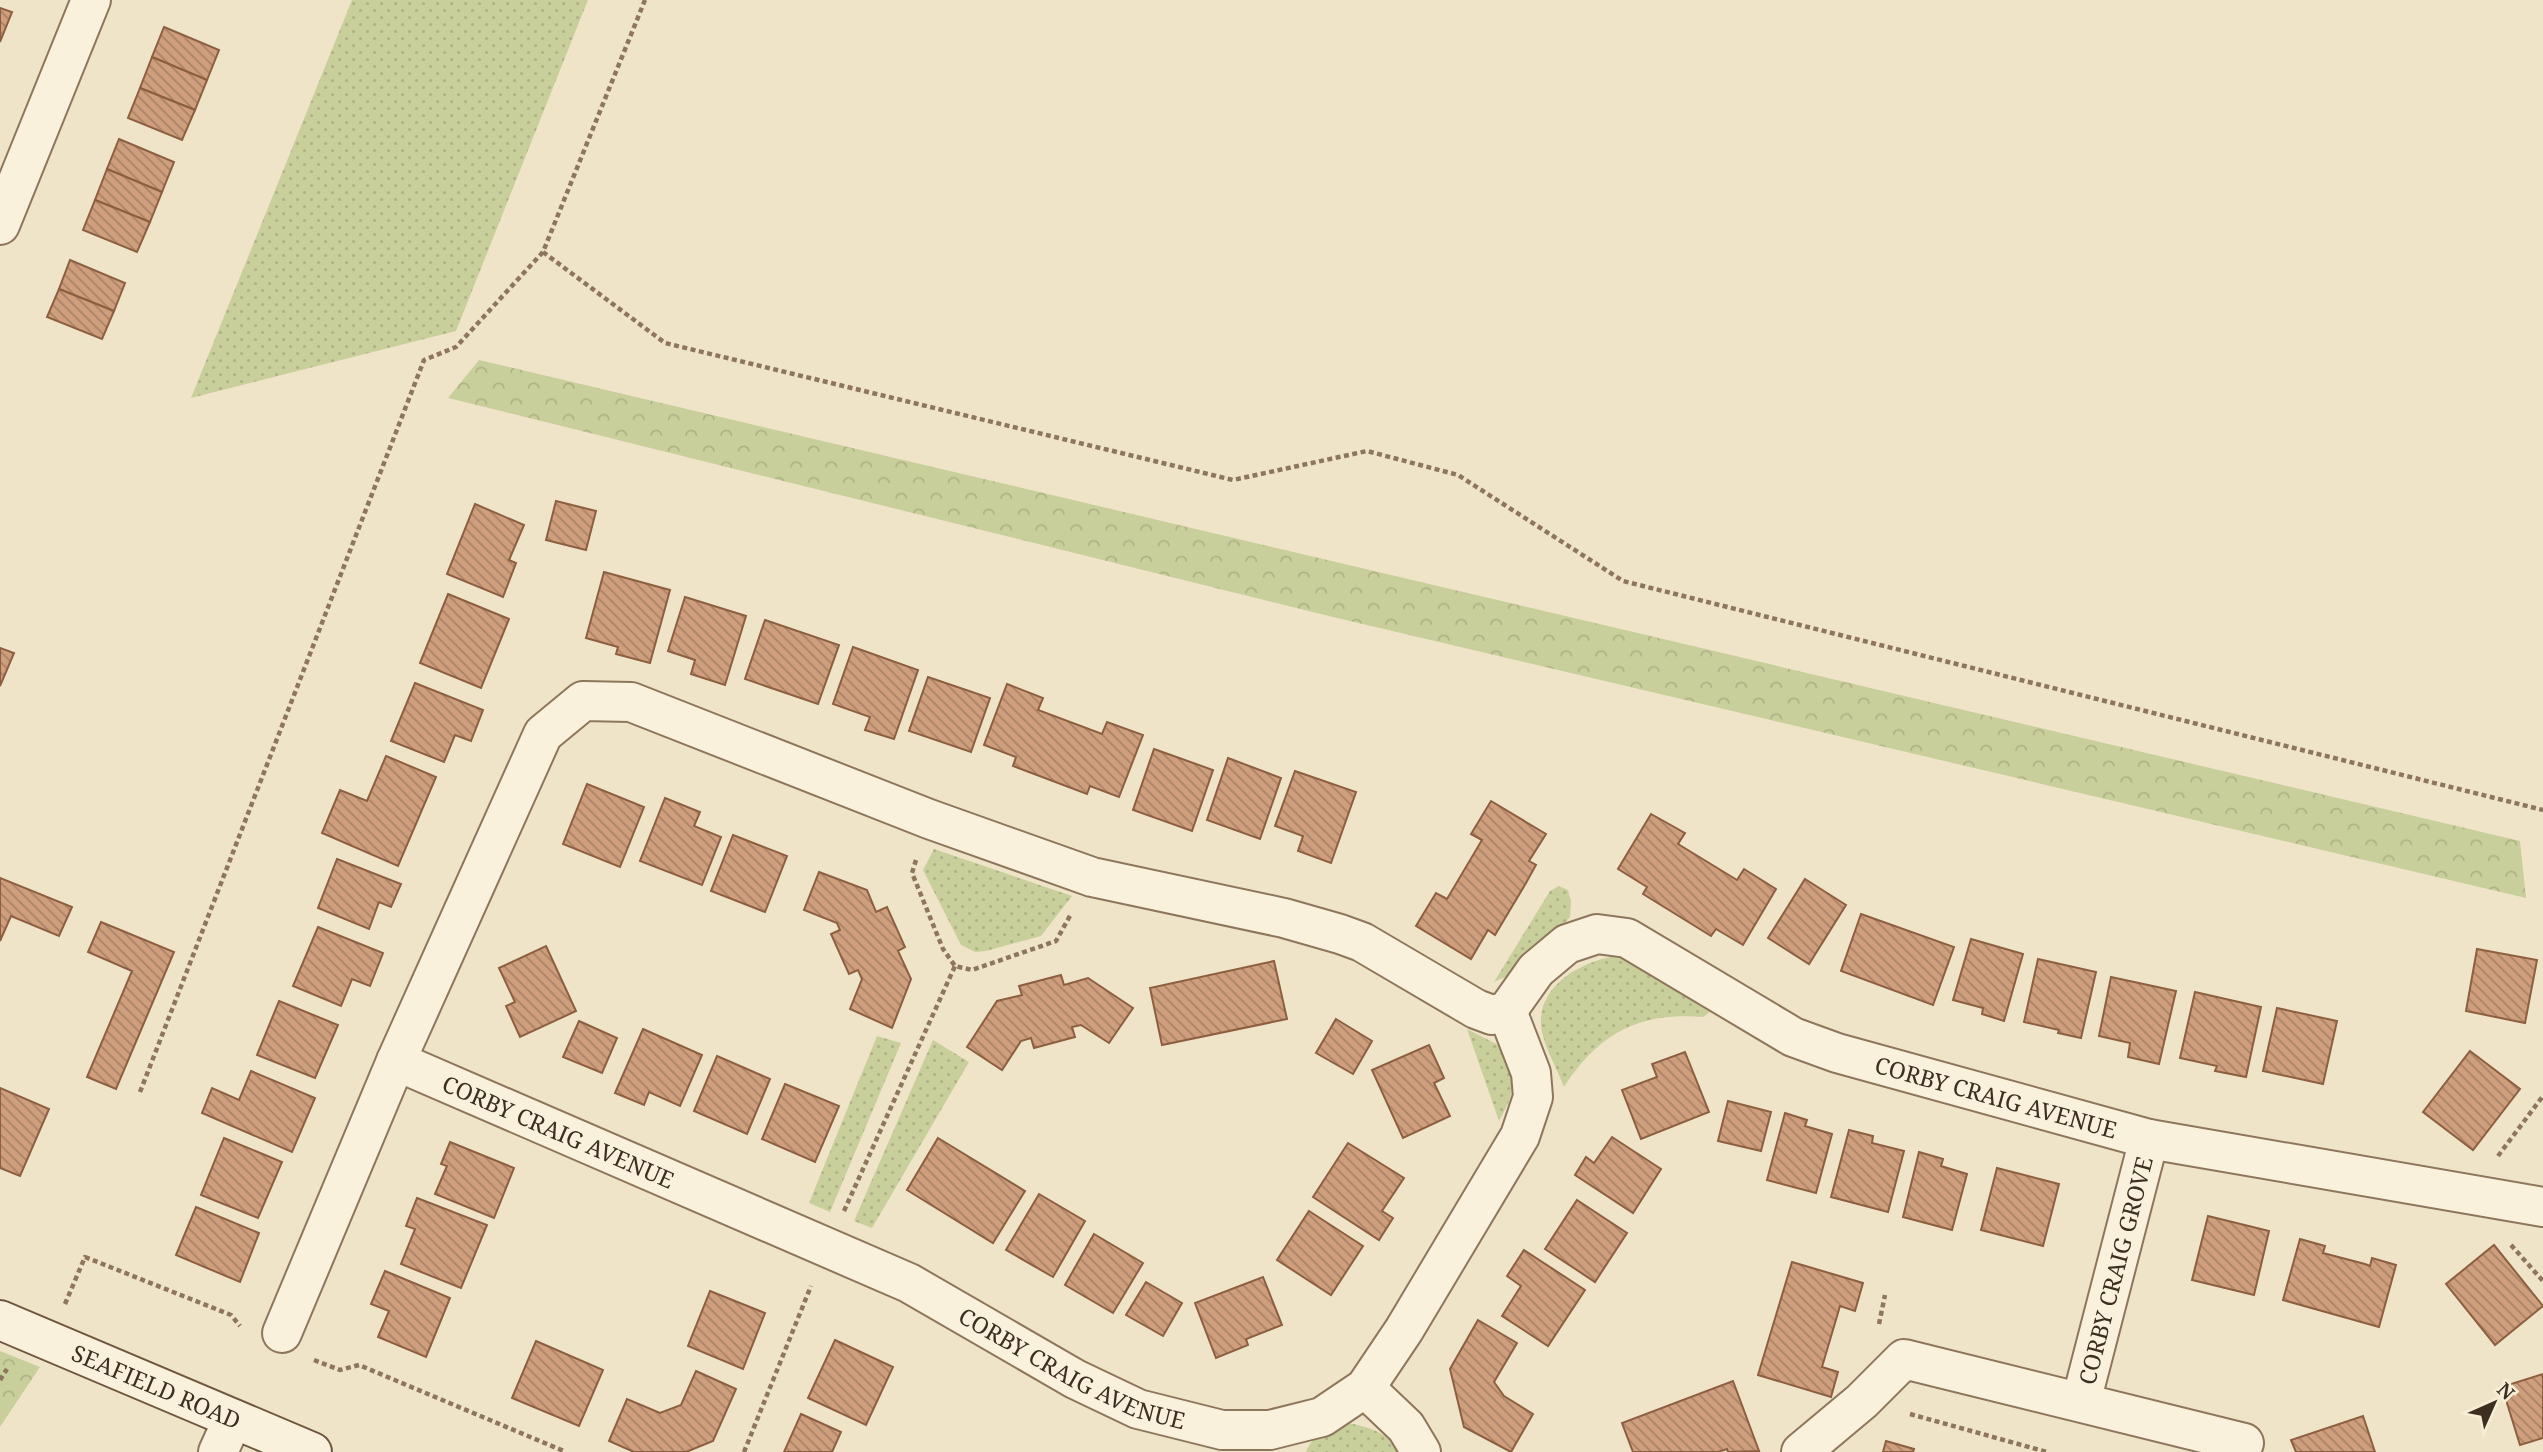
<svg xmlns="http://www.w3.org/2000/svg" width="2543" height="1452" viewBox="0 0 2543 1452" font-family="'Noto Serif',serif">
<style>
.grass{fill:url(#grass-dots)}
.forest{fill:url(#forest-crowns)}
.building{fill:url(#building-back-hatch);stroke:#8d5f41;stroke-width:2}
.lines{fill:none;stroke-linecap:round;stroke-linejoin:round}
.street-casing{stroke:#8d765c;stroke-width:42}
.secondary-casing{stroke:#6f573f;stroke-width:42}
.path{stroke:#8d765c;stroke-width:4.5;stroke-dasharray:5 3.5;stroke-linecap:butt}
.street{stroke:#faf1dc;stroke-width:38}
.secondary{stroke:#faf1dc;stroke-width:38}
.labels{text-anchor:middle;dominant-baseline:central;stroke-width:5;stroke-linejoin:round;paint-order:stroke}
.street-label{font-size:23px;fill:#3d2e20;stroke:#f7eed8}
</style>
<defs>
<pattern id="grass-dots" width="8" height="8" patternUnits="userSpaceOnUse" patternTransform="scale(1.75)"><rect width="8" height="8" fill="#c9cf9b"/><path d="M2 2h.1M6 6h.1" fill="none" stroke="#aeb285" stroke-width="1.8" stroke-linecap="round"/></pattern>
<pattern id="forest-crowns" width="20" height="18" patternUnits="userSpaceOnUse" patternTransform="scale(1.75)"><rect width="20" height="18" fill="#c9cf9b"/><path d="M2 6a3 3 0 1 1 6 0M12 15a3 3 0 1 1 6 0" fill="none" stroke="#aeb285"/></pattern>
<pattern id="building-back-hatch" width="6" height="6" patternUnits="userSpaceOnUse" patternTransform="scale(1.75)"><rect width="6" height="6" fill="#cf9f7d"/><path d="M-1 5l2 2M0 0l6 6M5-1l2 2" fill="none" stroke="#a98266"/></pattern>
</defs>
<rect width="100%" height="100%" fill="#f0e4c8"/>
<!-- grass -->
<g class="grass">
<path d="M352,0H588L456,331L191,398Z"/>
<path d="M934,849L1072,896L1041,936L986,951L975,952L961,945L923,870Z"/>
<path d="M1559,886L1568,890L1571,902L1570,917L1559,930L1512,974L1494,982L1550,891Z"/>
<path d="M1611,957L1625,959L1710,1012L1703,1017C1639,1012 1599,1033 1564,1087C1557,1069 1546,1050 1542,1032C1533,990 1577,963 1611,957Z"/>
<path d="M1467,1029L1502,1047C1515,1083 1518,1087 1499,1121Z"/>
<path d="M877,1036L901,1043L830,1212L809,1203Z"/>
<path d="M933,1040L969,1062L872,1228L854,1221Z"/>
<path d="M1346,1423C1369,1426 1387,1433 1401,1452H1306C1312,1435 1331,1429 1346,1423Z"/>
</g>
<!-- forest -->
<g class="forest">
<path d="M479,360L2520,841L2526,898L1333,617L448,398Z"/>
<path d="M0,1351L40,1367L0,1427Z"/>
</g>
<!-- building -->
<g class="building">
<path d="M0,8L12,12L0,42Z"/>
<path d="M164,27L219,50L207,80L152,57Z"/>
<path d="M152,57L207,80L195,110L140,88Z"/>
<path d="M140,88L195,110L182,140L128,118Z"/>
<path d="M119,139L174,162L162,192L107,169Z"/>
<path d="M107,169L162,192L150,222L95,200Z"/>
<path d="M95,200L150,222L137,252L83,230Z"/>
<path d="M70,260L125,283L114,311L59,289Z"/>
<path d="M59,289L114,311L102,339L47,317Z"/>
<path d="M556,501L596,511L586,550L546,540Z"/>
<path d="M475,504L524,525L509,560L516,563L503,597L447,574Z"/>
<path d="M604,572L670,590L650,663L616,654L618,647L586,638Z"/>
<path d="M448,594L509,619L481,688L420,663Z"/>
<path d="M685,597L746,616L725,685L691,674L695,660L668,651Z"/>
<path d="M765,620L839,645L818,704L745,679Z"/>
<path d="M853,647L918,670L894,739L865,730L870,717L833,704Z"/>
<path d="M0,648L14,653L0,686Z"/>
<path d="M928,677L990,698L971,752L909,731Z"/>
<path d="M415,683L483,710L471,741L455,735L444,762L391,741Z"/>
<path d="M1007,684L1043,698L1038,710L1102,734L1107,722L1143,735L1119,797L1090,786L1087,794L1013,766L1016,757L984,745Z"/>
<path d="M1154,749L1213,770L1192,831L1133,810Z"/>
<path d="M386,756L436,777L398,866L322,833L340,790L367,801Z"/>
<path d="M1228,758L1281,778L1260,839L1207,820Z"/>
<path d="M1295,771L1356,792L1331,863L1298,851L1303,836L1275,826Z"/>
<path d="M587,784L644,807L620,867L563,844Z"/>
<path d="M665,798L700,812L694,826L721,837L702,885L640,861Z"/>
<path d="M1491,801L1546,834L1529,861L1536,865L1526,883L1495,935L1488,930L1471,959L1416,926L1436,893L1447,899L1482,840L1471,834Z"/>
<path d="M1651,814L1685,833L1678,844L1737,880L1744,869L1776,889L1743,945L1716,929L1711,936L1643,894L1647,887L1618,869Z"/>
<path d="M733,835L787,856L765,912L711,891Z"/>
<path d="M337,859L401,884L391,907L379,902L369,929L318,908Z"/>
<path d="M819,872L867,890L876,912L887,907L905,947L898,951L911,979L892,1028L850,1009L862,979L858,970L849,974L831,934L840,930L837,923L804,910Z"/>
<path d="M0,878L72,907L59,936L11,916L0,941Z"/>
<path d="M1805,879L1846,905L1809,964L1768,938Z"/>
<path d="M1861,914L1954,947L1933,1005L1841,971Z"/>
<path d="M101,922L174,952L116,1089L87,1077L132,971L88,952Z"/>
<path d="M318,927L383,953L370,986L352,979L341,1006L293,986Z"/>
<path d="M1971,939L2023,954L2004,1021L1982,1014L1983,1008L1953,1000Z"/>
<path d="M546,946L576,1011L520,1037L506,1006L515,1002L499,968Z"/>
<path d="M2477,949L2537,960L2525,1023L2466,1011Z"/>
<path d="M2038,959L2096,972L2081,1038L2058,1033L2059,1030L2024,1022Z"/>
<path d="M1274,961L1287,1019L1162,1045L1150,988Z"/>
<path d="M1061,975L1064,985L1088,978L1133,1008L1109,1043L1081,1025L1072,1027L1075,1037L1034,1048L1031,1038L1021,1041L1002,1070L967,1047L997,1001L1022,995L1019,986Z"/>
<path d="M2111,977L2176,991L2159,1064L2128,1057L2130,1043L2099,1036Z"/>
<path d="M2195,992L2261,1007L2246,1077L2215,1071L2217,1066L2180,1058Z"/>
<path d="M279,1001L338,1025L315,1078L257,1055Z"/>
<path d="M2277,1008L2337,1021L2323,1084L2263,1071Z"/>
<path d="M1336,1019L1372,1041L1353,1074L1316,1053Z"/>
<path d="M579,1021L617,1038L602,1073L563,1057Z"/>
<path d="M643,1029L702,1055L680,1106L649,1092L644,1105L615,1093Z"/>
<path d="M1429,1045L1444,1078L1434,1083L1450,1116L1403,1138L1372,1070Z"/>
<path d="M2470,1051L2520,1089L2473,1150L2423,1112Z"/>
<path d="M1685,1052L1709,1112L1641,1139L1622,1090L1657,1077L1652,1064Z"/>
<path d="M717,1056L770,1079L747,1134L694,1111Z"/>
<path d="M251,1071L315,1098L292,1152L202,1113L212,1088L239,1100Z"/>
<path d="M785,1084L839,1106L815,1162L762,1139Z"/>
<path d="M0,1088L49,1109L20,1176L0,1168Z"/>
<path d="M1728,1101L1771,1112L1761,1151L1718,1141Z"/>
<path d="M1785,1113L1807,1120L1805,1126L1832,1134L1816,1193L1767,1180Z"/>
<path d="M1849,1130L1873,1136L1872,1143L1904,1151L1888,1212L1831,1197Z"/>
<path d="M1612,1137L1661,1169L1633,1213L1575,1175L1586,1157L1594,1163Z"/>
<path d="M224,1138L282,1162L258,1218L201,1195Z"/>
<path d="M938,1138L1025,1191L993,1243L907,1190Z"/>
<path d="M450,1142L514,1168L494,1218L435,1194L447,1166L441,1164Z"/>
<path d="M1348,1143L1404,1178L1382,1211L1393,1218L1379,1240L1313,1197Z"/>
<path d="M1919,1152L1943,1159L1941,1166L1967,1174L1952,1230L1903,1217Z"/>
<path d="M1997,1168L2059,1184L2043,1246L1981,1230Z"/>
<path d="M1039,1194L1085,1221L1053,1277L1006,1250Z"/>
<path d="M417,1198L487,1225L461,1288L401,1264L415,1229L406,1226Z"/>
<path d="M1577,1200L1627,1233L1595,1282L1545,1249Z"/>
<path d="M196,1207L259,1233L240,1282L176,1255Z"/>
<path d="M1309,1211L1363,1246L1331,1295L1277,1260Z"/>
<path d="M2208,1216L2269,1231L2254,1295L2192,1280Z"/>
<path d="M1094,1234L1143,1263L1113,1313L1065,1285Z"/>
<path d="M2300,1239L2325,1246L2323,1253L2365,1264L2370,1266L2372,1258L2396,1265L2379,1327L2283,1300Z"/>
<path d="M2494,1245L2543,1306L2495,1345L2446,1284Z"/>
<path d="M1524,1250L1585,1290L1548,1346L1502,1316L1521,1286L1507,1276Z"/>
<path d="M1792,1262L1863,1283L1855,1311L1840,1306L1822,1367L1838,1372L1831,1397L1758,1375Z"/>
<path d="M385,1271L450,1298L426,1357L378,1337L389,1311L371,1304Z"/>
<path d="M1263,1277L1282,1325L1246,1339L1248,1345L1216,1358L1195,1303Z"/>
<path d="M1146,1282L1182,1303L1163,1336L1126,1315Z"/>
<path d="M710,1291L765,1313L743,1369L688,1346Z"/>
<path d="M1478,1320L1517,1343L1494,1382L1504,1396L1533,1414L1511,1452L1464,1427L1450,1369Z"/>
<path d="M835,1340L893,1367L866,1425L808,1398Z"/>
<path d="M536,1341L603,1370L579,1426L512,1398Z"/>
<path d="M696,1371L736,1389L713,1441L686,1452H634L609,1441L627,1399L660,1413L681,1405Z"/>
<path d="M2543,1374V1438L2520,1445L2502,1387Z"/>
<path d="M1733,1381L1759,1451L1728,1452L1727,1449L1718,1452H1633L1622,1423Z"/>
<path d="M801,1414L841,1432L832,1452H784Z"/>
<path d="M2363,1416L2375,1452H2296L2291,1440Z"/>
<path d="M1886,1441L1914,1449L1913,1452H1883Z"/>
</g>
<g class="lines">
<!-- street casing -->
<g class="street-casing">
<g id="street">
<path d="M0,225L91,0"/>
<path id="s1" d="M396,1061L909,1283L1075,1379L1138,1409L1222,1430H1270L1322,1417L1365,1388L1404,1330L1520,1136L1533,1097L1531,1073L1507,1011"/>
<path id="s2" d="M282,1333L396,1061L543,734L583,701L631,702L929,819L1092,877L1284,918L1340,934L1362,942L1476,1009L1492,1015L1507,1011L1536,970L1567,944L1597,934L1627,938L1793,1037L1837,1053L2149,1139L2543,1207"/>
<path d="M1365,1388L1406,1427L1421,1452"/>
<path id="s3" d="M2081,1402L2149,1139"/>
<path d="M218,1452L233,1419"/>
<path d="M1801,1452L1862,1401L1904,1359L2244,1443"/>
</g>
</g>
<!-- secondary casing -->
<g class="secondary-casing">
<g id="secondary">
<path id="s4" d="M0,1320L312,1452"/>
</g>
</g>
<!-- path -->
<g class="path">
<path d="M543,252L665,343L1233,480L1367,451L1458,475L1623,581L2543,810"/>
<path d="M916,860L912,873L943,949L955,966L972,970L1056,941L1071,914"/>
<path d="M140,1092L424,360L456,347L543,252L645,0"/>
<path d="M2498,1156L2543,1096"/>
<path d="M844,1211L955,966"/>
<path d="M2511,1245L2543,1281"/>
<path d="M65,1304L85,1257L231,1315L240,1326"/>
<path d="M1879,1324L1885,1295"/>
<path d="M314,1360L340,1370L359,1365L566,1452"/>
<path d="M0,1380L7,1369"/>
<path d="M1910,1414L2047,1452"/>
<path d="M744,1452L811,1286"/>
</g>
<!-- street -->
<use href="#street" class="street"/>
<!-- secondary -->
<use href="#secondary" class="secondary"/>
</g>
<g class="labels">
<!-- street labels -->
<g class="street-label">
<text stroke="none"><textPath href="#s2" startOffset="2247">CORBY CRAIG AVENUE</textPath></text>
<text stroke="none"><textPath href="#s1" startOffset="177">CORBY CRAIG AVENUE</textPath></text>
<text stroke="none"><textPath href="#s3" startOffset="136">CORBY CRAIG GROVE</textPath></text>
<text stroke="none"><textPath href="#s1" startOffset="744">CORBY CRAIG AVENUE</textPath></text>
<text stroke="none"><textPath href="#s4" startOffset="170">SEAFIELD ROAD</textPath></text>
</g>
</g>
<!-- north arrow -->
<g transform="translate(2494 1403) rotate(45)" stroke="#f7eed8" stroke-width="5" paint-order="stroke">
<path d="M0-5L12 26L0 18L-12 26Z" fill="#3d2e20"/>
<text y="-10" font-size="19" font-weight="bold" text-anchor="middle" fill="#3d2e20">N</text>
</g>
</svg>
